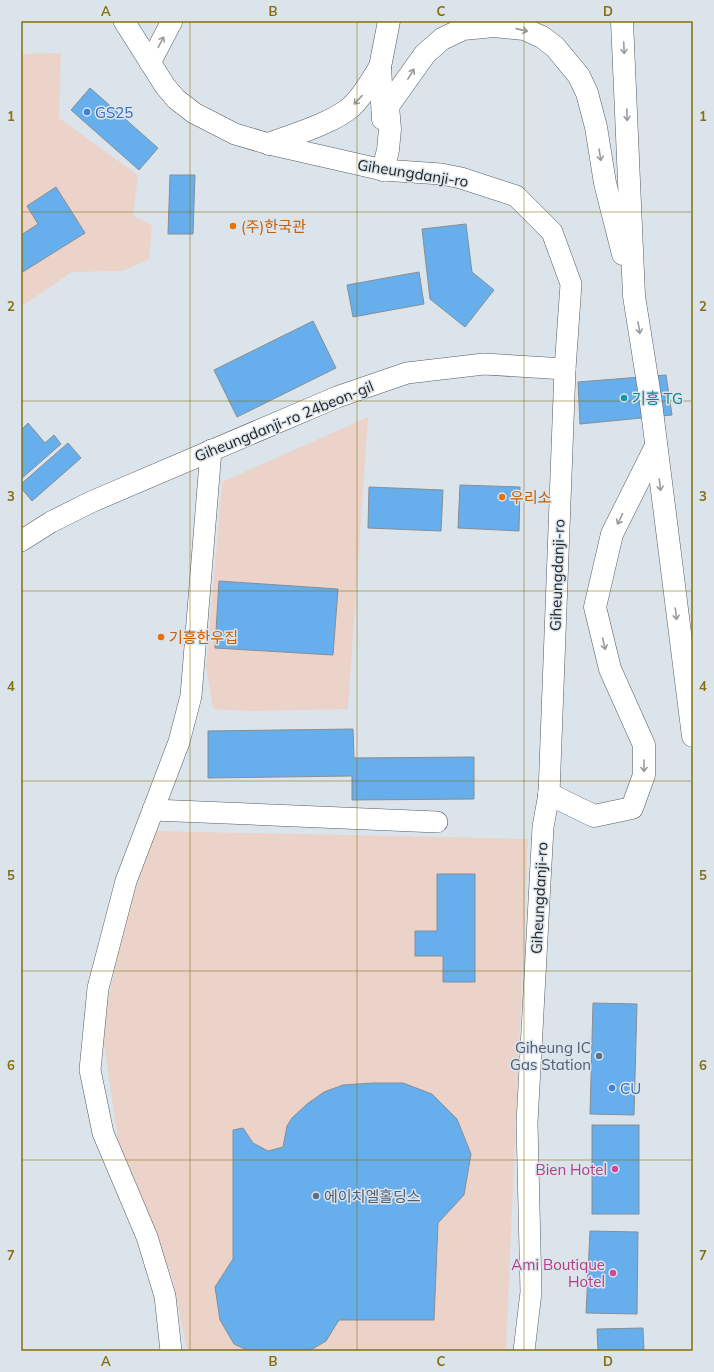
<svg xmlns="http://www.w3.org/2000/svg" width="714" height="1372" viewBox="0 0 714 1372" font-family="Mulish,'Noto Sans KR',sans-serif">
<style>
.industrial{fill:#ebd3ca}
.building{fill:#67aeec;stroke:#878e94}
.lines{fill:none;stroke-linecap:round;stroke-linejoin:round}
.minor-casing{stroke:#555b61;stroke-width:22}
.highway-casing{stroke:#555b61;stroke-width:23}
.minor{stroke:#fff;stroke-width:21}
.highway{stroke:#fff;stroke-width:22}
.oneway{stroke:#9a9b9c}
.grid{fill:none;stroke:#856f0e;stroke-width:1;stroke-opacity:0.55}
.shop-dot{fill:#3f7fe0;stroke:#dce4eb;stroke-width:1.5}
.food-dot{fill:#e8710a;stroke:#dce4eb;stroke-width:1.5}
.culture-dot{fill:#0f9aa8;stroke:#dce4eb;stroke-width:1.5}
.service-dot{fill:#5c6f8a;stroke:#dce4eb;stroke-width:1.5}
.hotel-dot{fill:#d1479c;stroke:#dce4eb;stroke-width:1.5}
.labels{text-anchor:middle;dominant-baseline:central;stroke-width:3;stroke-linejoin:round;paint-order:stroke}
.shop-label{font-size:15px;fill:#366cbe;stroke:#dce4eb;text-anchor:start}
.street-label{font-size:15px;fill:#1e2124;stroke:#dce4eb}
.food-label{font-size:15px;fill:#c56008;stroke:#dce4eb;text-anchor:start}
.culture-label{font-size:15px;fill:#0d838f;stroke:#dce4eb;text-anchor:start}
.service-label{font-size:15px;fill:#4e5e75;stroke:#dce4eb;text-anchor:end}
.hotel-label{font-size:15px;fill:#b23c85;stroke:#dce4eb;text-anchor:end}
.neatline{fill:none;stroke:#856f0e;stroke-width:1.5}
.grid-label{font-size:13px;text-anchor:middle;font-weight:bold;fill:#856f0e}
</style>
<rect width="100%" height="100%" fill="#dce4eb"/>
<!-- industrial -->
<g class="industrial">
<path d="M61,53L59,118L138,175L133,216L152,225L149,259L123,271L72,272L21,307V54Z"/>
<path d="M368,417L348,709L250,711L213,709L206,668L222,482Z"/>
<path d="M155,831L528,839L506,1351H187L173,1280L118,1140L102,1031L125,919Z"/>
</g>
<!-- building -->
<g class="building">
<path d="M90,88L158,148L139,170L71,110Z"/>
<path d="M170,175H195L193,234H168Z"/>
<path d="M56,187L85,233L21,273V235L38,224L27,206Z"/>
<path d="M466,224L472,272L494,290L465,327L430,299L422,229Z"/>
<path d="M419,272L424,304L353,317L347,285Z"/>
<path d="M313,321L336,368L237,417L214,370Z"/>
<path d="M666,375L672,415L580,424L578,382Z"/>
<path d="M28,423L45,443L54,435L61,444L21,479V430Z"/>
<path d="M68,443L81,458L32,501L21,488V484Z"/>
<path d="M460,485L520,487L519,531L458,528Z"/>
<path d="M369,487L443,490L441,531L368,528Z"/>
<path d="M219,581L338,589L333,655L215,648Z"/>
<path d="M353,729L354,758L474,757V799L352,800V776L208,778V731Z"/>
<path d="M437,874H475V982H443V956H415V931H437Z"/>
<path d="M593,1003L637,1004L634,1115L590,1114Z"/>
<path d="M373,1083H403L432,1094L457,1119L471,1154L464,1195L438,1223L434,1320H339L326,1341L309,1351H249L234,1344L220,1320L215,1287L233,1259V1130L243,1128L253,1143L268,1151L283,1147L287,1126L292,1118L307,1104L324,1092L343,1085Z"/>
<rect x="592" y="1125" width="47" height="89"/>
<path d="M590,1231L638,1232L637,1314L586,1313Z"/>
<path d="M643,1328L644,1351H598L597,1329Z"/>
</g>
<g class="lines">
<!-- minor casing -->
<g class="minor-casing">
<g id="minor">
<path d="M124,21L165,86L176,99L194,113L235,134L269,144L383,170L441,174L461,178L516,196L552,232L571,284L565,369L549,794L543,827L527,1123L531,1292L524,1351"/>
<path d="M150,63L172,21"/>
<path d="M21,541L51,522L91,502L337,397L407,373L484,364L565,369"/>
<path d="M153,810L437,822"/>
<path d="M171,1351L165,1296L147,1237L103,1133L90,1070L98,988L126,881L179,742L191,696L211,450"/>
</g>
</g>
<!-- highway casing -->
<g class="highway-casing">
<g id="highway">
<path d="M622,21L634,296L651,403L693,736"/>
<path d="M383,119L380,67L389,21"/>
<path d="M269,144C292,135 333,123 351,107C363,96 371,81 380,67"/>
<path d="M383,170L388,150L390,129L388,106L425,54L442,39L463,29L494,26L524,29L542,37L555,47L579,76L587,93L596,127L605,183L623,254"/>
<path d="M549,794L594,816L632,808L644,775V745L610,669L595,607L612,534L656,446"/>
</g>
</g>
<!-- minor -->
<use href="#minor" class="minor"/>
<!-- highway -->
<use href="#highway" class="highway"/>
</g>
<!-- one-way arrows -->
<defs><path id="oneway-shaft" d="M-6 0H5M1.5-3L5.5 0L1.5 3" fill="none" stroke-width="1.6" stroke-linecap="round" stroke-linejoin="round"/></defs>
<g class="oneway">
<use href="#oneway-shaft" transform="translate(522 30) rotate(13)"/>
<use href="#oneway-shaft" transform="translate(161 42) rotate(-62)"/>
<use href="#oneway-shaft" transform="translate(624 48) rotate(87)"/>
<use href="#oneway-shaft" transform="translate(411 74) rotate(-58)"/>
<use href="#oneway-shaft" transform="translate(358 100) rotate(133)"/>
<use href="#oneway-shaft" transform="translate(627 115) rotate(88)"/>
<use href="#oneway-shaft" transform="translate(600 155) rotate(81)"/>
<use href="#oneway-shaft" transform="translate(639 328) rotate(81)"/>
<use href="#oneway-shaft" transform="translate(660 485) rotate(83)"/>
<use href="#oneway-shaft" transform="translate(620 519) rotate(116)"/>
<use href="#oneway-shaft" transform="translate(676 614) rotate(83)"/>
<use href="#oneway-shaft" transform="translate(604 644) rotate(77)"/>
<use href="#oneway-shaft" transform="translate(644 766) rotate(90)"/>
</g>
<!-- grid -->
<path class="grid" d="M190,21V1351M357,21V1351M524,21V1351M21,212H693M21,401H693M21,591H693M21,781H693M21,971H693M21,1160H693"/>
<!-- markers -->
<g class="shop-dot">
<circle cx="87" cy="112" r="4"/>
<circle cx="612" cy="1088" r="4"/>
</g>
<g class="food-dot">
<circle cx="233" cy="226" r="4"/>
<circle cx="502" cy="497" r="4"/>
<circle cx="161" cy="637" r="4"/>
</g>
<circle class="culture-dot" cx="624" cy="398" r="4"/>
<g class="service-dot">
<circle cx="599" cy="1056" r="4"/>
<circle cx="316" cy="1196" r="4"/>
</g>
<g class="hotel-dot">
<circle cx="615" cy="1169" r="4"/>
<circle cx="613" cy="1273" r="4"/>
</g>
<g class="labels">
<!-- shop labels -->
<g class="shop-label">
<text x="95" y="112">GS25</text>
<text x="620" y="1088">CU</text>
</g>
<!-- street labels -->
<g class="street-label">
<text transform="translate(413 173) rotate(9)">Giheungdanji-ro</text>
<text transform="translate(284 421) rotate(-22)">Giheungdanji-ro 24beon-gil</text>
<text transform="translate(557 575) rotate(-88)">Giheungdanji-ro</text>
<text transform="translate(539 898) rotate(-87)">Giheungdanji-ro</text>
</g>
<!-- food labels -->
<g class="food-label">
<text x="241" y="226">(주)한국관</text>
<text x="510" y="497">우리소</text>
<text x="169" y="637">기흥한우집</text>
</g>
<!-- culture labels -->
<g class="culture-label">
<text x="632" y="398">기흥 TG</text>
</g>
<!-- service labels -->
<g class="service-label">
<text x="591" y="1047">Giheung IC<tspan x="591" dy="17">Gas Station</tspan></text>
<text x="324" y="1196" text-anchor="start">에이치엘홀딩스</text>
</g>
<!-- hotel labels -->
<g class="hotel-label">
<text x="607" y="1169">Bien Hotel</text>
<text x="605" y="1264">Ami Boutique<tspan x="605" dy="17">Hotel</tspan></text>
</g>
</g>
<!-- border -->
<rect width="714" height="1372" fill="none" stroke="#dce4eb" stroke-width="44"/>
<rect x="22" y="22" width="670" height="1328" class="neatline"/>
<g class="grid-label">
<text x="106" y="16">A</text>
<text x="273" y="16">B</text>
<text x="441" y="16">C</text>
<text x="608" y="16">D</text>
<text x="11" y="121">1</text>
<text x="703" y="121">1</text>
<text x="11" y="311">2</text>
<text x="703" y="311">2</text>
<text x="11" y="501">3</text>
<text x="703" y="501">3</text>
<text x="11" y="691">4</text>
<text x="703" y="691">4</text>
<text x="11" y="880">5</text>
<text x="703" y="880">5</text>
<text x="11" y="1070">6</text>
<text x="703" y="1070">6</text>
<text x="11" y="1260">7</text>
<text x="703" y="1260">7</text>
<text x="106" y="1366">A</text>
<text x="273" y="1366">B</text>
<text x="441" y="1366">C</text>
<text x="608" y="1366">D</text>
</g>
</svg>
